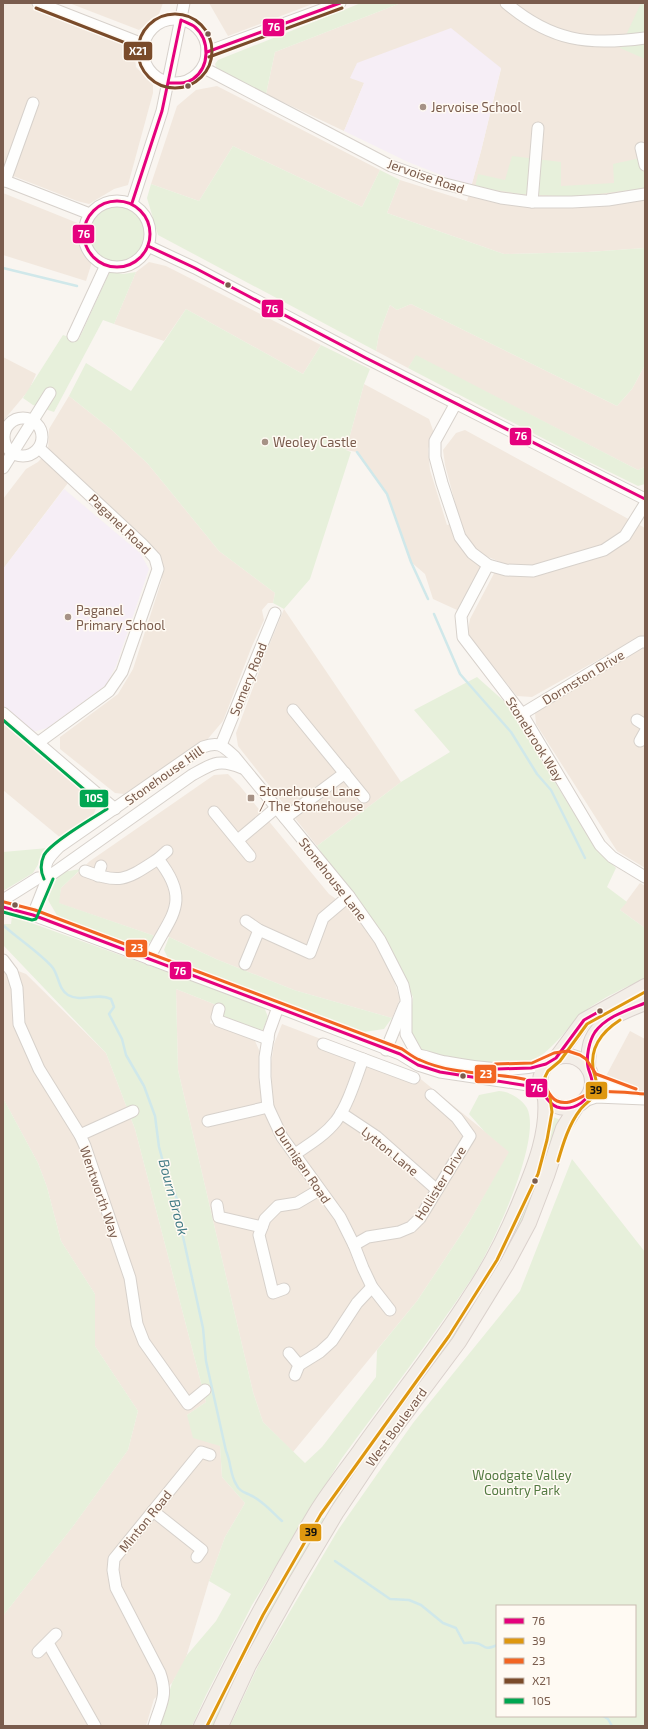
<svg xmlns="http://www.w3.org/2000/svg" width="648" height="1729" viewBox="0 0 648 1729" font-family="'Exo 2',sans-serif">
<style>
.residential{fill:#f2e8de}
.education{fill:#f6eef6}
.green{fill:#e7f0db;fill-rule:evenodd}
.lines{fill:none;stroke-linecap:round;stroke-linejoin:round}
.stream{stroke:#d0e8ea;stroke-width:2.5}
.minor-casing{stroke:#d7d1cb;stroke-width:13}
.major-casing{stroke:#dad1cc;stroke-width:16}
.minor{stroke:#fefefd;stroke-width:11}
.major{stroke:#f3eee8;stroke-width:14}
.bus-1-casing{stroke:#fffaf3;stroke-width:6}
.bus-2-casing{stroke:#fffaf3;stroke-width:6}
.bus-3-casing{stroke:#fffaf3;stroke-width:6}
.bus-4-casing{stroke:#fffaf3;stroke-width:6}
.bus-5-casing{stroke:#fffaf3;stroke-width:6}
.bus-1{stroke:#e5007d;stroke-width:3}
.bus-2{stroke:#de970f;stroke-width:3}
.bus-3{stroke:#f26522;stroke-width:3}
.bus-4{stroke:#7a4b2a;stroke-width:3}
.bus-5{stroke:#00a651;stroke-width:3}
.bus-dot{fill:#7a5c4d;stroke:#fffaf3;stroke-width:1.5}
.poi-dot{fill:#a69286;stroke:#fffaf3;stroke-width:1.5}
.labels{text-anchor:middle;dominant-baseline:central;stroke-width:3;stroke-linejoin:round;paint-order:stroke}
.poi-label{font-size:13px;fill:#7a5c4d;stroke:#fffaf3;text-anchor:start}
.street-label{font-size:13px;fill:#7a5c4d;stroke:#fffaf3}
.park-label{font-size:13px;fill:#537a41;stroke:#fffaf3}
.water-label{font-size:14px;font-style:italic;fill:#437c86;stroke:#fffaf3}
.line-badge{stroke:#fffaf3;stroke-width:1.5}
.badge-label{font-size:11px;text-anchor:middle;font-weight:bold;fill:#fff}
.pale-badge-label{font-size:11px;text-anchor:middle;font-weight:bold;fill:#111}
</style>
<rect width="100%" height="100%" fill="#f9f5f0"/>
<!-- residential -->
<g class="residential">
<path d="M3,3H43L40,10L134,49L136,67L153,85V93L128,185L114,189L89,204L77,201L3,172Z"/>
<path d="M69,3H163L159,14L139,30Z"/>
<path d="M209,3H315L228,36Z"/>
<path d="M401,3H645V248L588,252L504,254L387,213L400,180L467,201L481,151L501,69L364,83L344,131L266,94L275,52Z"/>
<path d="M217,86L380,170L362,207L233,146L199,201L151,184L177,106L196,90Z"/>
<path d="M3,193L80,224L79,234L92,262L86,281L3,255Z"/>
<path d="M149,262L166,266L321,345L303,374L186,309L164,341L114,324L136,272Z"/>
<path d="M411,304L617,406L632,389L645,365V467L638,470L416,356L408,368L376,351L379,334L390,305L397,310Z"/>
<path d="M3,357L36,374L29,390L3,421Z"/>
<path d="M364,384L429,419L434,433L428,449L430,470L447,525L460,521L445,465L443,450L456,433L465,430L645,528V868L617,851L536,724L535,713L611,666L605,656L532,697L517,696L467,635L470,619L500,562L486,556L476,577L457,610L433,599L425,574L411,562L387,494L357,452L346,450Z"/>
<path d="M69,396L112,430L148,464L219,551L275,593L273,603H268L262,610L264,620L252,646L223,721L206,741L124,794L115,793L60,749V737L118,694L133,669L162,579L161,559L74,475L3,569V499L26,469L38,462L48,451L49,429Z"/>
<path d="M284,609L401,782L317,846L238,746L236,733L266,653Z"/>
<path d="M3,724L98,803L92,819L62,839L3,790Z"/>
<path d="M228,774L239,785L329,894L350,909L374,942L391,972L400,999L392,1018L294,990L216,959L169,937L155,936L58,903L61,888L90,861L214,775Z"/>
<path d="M640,883L645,886V928L620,910Z"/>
<path d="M3,965L26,974L106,1053L135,1129L206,1402L187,1415L220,1446L222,1477L245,1503L225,1537L209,1581L185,1661L172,1683L154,1699L146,1726H3V1616L74,1525L128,1450L138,1411L95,1346V1294L61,1241L47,1187L38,1163L3,1098Z"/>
<path d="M176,989L214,1004L210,1023L255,1041L260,1052V1093L272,1091L271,1064L274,1044L282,1024L417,1076L510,1152L468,1224L417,1301L293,1452L263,1422L253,1392L178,1070Z"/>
<path d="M630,1031L645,1039V1095L606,1076Z"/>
</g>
<!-- education -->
<g class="education">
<path d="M451,28L501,68L481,151L471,187L408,162L344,131L364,83L350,78L357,63Z"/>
<path d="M64,489L140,553L149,569L116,666L106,685L47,728L33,732L3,707V569Z"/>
</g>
<!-- green -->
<g class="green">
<path d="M361,3H401L275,52L266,94L217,69L215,64L218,60Z"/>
<path d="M641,3L645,5V59L620,48Z"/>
<path d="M233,146L362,207L380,170L400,180L387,213L504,254L588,252L645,248V365L632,389L617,406L411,304L397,310L390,305L379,334L376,351L158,235L147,198L151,184L199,201Z"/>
<path d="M512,156L561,162V186L614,183L613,164L645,157V188L576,197L521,194L475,187L478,174L505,180Z"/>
<circle cx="118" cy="233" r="30"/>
<path d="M110,271L123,274L136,272L114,324L103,320L54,412L33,405L23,398L63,335L69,337L74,342L79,339Z"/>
<path d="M186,309L303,374L321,345L370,369L364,384L346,450L351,452L310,579L284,609L273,603L275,593L219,551L148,464L112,430L69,396L86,363L131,391Z"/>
<path d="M416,355L638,470L645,467V484L638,486L575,455L408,368Z"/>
<path d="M477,677L505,702L594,845L616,868L607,887L627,902L620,910L645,928V979C629,985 599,1000 585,1011C569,1024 551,1054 532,1060C498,1071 456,1059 423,1053L409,1032L413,997L381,937L317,846L401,782L450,752L414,710Z"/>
<path d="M48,848L33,873L3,891V852Z"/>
<path d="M81,869L61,888L59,903L155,936L143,950L58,917L48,900L51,887L62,872Z"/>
<path d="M12,916L264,1007L268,1017L262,1032L222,1017L225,1010L214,1004L176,989L178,1070L253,1392L263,1422L305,1463L322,1447L376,1377L377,1350L417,1301L468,1224L509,1152L485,1132L469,1114L479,1095C485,1094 493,1092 499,1091C509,1091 523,1100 527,1108C543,1140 490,1252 470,1281C430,1341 385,1399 342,1458L252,1605L206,1695L192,1726H159L172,1683L187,1655L216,1621L231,1594L209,1581L225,1537L245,1503L222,1477L220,1446L193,1438L187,1415L206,1402L135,1129L106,1053L3,945V924H11Z"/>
<path d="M169,937L216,959L294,990L392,1018L384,1029L364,1032L169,960L164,950Z"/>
<path d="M3,1098L38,1163L47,1187L61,1241L95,1294V1346L138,1411L128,1450L74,1525L3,1616Z"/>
<path d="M553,1117L561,1120L526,1214L478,1306L335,1506L331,1503L382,1427L470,1304L546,1144Z"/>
<path d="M572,1159L645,1252V1726H230L259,1664L338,1530L413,1423L520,1291ZM497,1606H635V1716H497Z"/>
<path d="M321,1517L327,1520L250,1651L213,1726H207C242,1655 278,1583 321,1517Z"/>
</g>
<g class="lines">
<!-- stream -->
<g class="stream">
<path d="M3,268L77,286"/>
<path d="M357,452L387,494L411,562L428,599"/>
<path d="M434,614L460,674L511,732L537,774L551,790L585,858"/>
<path d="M4,926C16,937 44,956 53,968C59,977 59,990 68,995C82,1003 96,992 111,999L114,1007L109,1014L122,1039L126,1055L144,1086L155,1116L159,1147L166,1173L177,1199L182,1232L203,1328L206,1361L226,1451C231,1462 230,1474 236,1484C239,1491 244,1492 250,1495C262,1500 272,1512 282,1521"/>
<path d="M335,1561L390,1599L409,1600L421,1605L443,1623L456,1628L464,1643C468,1643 472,1642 475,1643C486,1644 482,1652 497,1645"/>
<path d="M603,1716L608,1719L612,1726"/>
</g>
<!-- minor casing -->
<g class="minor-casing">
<g id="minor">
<path d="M38,3L143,44"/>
<path d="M506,3C551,41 588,46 645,38"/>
<circle cx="175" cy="51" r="32"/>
<path d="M207,52L340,3"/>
<path d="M204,68L391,166L433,181L501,198L532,202H572L608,200L645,194"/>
<path d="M641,148L645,165"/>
<path d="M3,180L90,214"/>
<path d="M5,181L33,103"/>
<circle cx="117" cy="234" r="33"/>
<path d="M532,202L538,128"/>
<path d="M132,203L162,111L184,3"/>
<path d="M148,246L195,268L366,358L645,499"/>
<path d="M73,336L106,265"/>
<path d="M456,403L435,441V457L442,483L460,537L472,553L488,565L506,570L533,571L604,550L625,536L645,504"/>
<circle cx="23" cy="437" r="19"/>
<path d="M3,468L50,393"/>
<path d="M488,565L461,616L463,637L522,714L600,845L612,857L645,877"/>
<path d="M293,710L364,797"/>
<path d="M3,713L115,809"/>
<path d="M522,714L641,642H645"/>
<path d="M637,720L645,725"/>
<path d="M640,741L645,732"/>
<path d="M39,742L109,691L122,672L158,569L155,558L142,544L39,448"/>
<path d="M221,745L275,613"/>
<path d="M214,812L250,856"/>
<path d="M285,818L345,773"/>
<path d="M238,840L276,808"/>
<path d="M158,859L167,851"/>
<path d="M85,871C121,885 127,879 158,859C194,904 168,917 149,959"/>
<path d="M98,876L101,866"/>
<path d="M48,877C41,865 50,856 59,847L203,747C219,741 223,746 234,756L349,896L380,940L403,985L406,999V1034L417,1054"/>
<path d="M3,900L38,878L48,877L192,775C212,764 219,758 242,768"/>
<path d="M3,907L33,915L278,1007L400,1054L418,1065L440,1072L528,1085L541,1089"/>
<path d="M33,915L48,877"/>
<path d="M246,921L259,930L310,953L323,918L349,896"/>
<path d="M3,960L12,972L17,988L19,1024L39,1069L80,1135L85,1146L130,1278L137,1324L144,1342L188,1404L205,1390"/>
<path d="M245,964L259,930"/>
<path d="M278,1007L269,1032L265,1057V1077L268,1107L282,1137L340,1217L354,1245L363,1268L372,1287L390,1310"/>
<path d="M219,1009L217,1017L219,1021L268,1039"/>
<path d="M386,1050L404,1006"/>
<path d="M410,1054C423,1054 434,1060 446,1062C479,1068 514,1073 546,1064"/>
<path d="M363,1059L414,1078"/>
<path d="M592,1078L637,1096"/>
<path d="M584,1101L596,1097L645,1099"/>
<path d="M341,1113L377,1137L437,1190"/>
<path d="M208,1121L268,1107"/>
<path d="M80,1135L133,1111"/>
<path d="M295,1154C310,1144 325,1135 336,1121C348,1105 356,1078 363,1059L323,1044"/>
<path d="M217,1205L219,1217L262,1227L265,1219L278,1206L297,1203L319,1190"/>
<path d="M262,1227L259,1235L273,1293L284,1289"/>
<path d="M354,1245L368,1237L399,1232L411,1227L420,1218L470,1136L457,1118L431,1095"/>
<path d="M289,1353L299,1365L320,1352L332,1341L357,1303L372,1287"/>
<path d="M295,1375L299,1365"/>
<path d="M153,1511L202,1550L197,1557"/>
<path d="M48,1643L95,1726"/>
<path d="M38,1652L56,1634"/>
<path d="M154,1726C161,1703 168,1696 160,1673L116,1588L113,1570L114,1559L201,1452L210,1455"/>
</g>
</g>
<!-- major casing -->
<g class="major-casing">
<g id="major">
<circle cx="566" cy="1082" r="26"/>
<path d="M556,1058L584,1020L645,986"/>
<path d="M588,1068C588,1059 588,1047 592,1039C601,1019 626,1011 645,1003"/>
<path d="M201,1726C236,1653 275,1581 316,1512C329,1491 344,1472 358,1453C395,1400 436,1350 470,1296C491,1265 508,1231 522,1196C535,1165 548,1132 545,1098"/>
<path d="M221,1726L249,1665L296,1581L337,1512L379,1449L459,1342L507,1264L529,1223L547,1176L563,1128L577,1106"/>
</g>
</g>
<!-- minor -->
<use href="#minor" class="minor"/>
<!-- major -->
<use href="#major" class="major"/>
<!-- bus-1 casing -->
<g class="bus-1-casing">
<g id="bus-1">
<path d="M207,52L340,3"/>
<circle cx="117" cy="234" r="33"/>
<path d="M132,203L162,111L181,20C185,22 191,24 195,27C210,40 210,67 193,79C186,84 178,83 169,83"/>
<path d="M148,246L195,268L366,358L645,499"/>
<path d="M3,907L33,915L400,1054L418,1065L440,1072L535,1087C545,1091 546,1103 557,1107C574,1112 592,1100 592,1082C592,1077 589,1072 588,1067C586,1057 589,1041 595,1032C607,1016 628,1010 645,1003"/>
<path d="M497,1069L531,1068L546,1064L556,1058L584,1020L600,1011"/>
</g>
</g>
<!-- bus-2 casing -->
<g class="bus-2-casing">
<g id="bus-2">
<path d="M558,1161C563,1144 569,1124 580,1110C585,1103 593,1100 596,1092C599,1083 594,1076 593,1068C590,1046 603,1031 620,1020"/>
<path d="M207,1726L263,1615L321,1514L449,1336L497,1260L538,1174L547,1140L552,1112L550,1097L545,1084V1077L548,1071L560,1061L587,1024L645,992"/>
</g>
</g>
<!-- bus-3 casing -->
<g class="bus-3-casing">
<g id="bus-3">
<path d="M4,902L35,910L402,1049C408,1053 414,1058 420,1060C459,1078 505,1070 544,1085C548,1090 550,1098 557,1101C571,1107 582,1094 595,1092C609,1090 630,1093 645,1094"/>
<path d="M495,1064L532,1063L554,1053L568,1051L580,1055L586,1059L596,1074L636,1089"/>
</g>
</g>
<!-- bus-4 casing -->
<g class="bus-4-casing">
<g id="bus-4">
<path d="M36,8L141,49"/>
<circle cx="175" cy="51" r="37"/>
<path d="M209,57L342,8"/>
</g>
</g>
<!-- bus-5 casing -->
<g class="bus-5-casing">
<g id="bus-5">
<path d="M3,720L107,809C93,818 51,842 44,855C40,864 40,871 44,879"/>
<path d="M3,912L32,920L36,919L53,879"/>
</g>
</g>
<!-- bus-1 -->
<use href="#bus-1" class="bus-1"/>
<!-- bus-2 -->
<use href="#bus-2" class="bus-2"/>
<!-- bus-3 -->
<use href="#bus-3" class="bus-3"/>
<!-- bus-4 -->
<use href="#bus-4" class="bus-4"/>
<!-- bus-5 -->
<use href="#bus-5" class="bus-5"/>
</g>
<!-- markers -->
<g class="bus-dot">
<circle cx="208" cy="34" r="3.5"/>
<circle cx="188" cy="86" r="3.5"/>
<circle cx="228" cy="285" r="3.5"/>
<circle cx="15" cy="905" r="3.5"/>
<circle cx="600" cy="1011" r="3.5"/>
<circle cx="463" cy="1076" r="3.5"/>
<circle cx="535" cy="1181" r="3.5"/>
</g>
<g class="poi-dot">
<circle cx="423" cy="107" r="4"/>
<circle cx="265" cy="442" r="4"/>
<circle cx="68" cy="617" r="4"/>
<rect x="247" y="794" width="8" height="8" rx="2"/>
</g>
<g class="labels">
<!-- poi labels -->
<g class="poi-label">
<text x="431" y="107">Jervoise School</text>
<text x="273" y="442">Weoley Castle</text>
<text x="76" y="610">Paganel<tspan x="76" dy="15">Primary School</tspan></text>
<text x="259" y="791">Stonehouse Lane<tspan x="259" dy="15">/ The Stonehouse</tspan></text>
</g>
<!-- street labels -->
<g class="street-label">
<text transform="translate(426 176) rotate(19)">Jervoise Road</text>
<text transform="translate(120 524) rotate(44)">Paganel Road</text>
<text transform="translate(583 677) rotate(-31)">Dormston Drive</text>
<text transform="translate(248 679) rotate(-68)">Somery Road</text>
<text transform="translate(535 739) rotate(58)">Stonebrook Way</text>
<text transform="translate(164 775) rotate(-35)">Stonehouse Hill</text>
<text transform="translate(333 879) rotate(52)">Stonehouse Lane</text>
<text transform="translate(390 1151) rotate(39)">Lytton Lane</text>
<text transform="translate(303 1165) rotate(56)">Dunnigan Road</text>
<text transform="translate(440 1183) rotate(-58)">Hollister Drive</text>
<text transform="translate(100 1192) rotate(71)">Wentworth Way</text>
<text transform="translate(396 1427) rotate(-54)">West Boulevard</text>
<text transform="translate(145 1521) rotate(-51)">Minton Road</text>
</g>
<!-- park labels -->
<g class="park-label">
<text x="522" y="1475">Woodgate Valley<tspan x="522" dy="15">Country Park</tspan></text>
</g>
<!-- water labels -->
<g class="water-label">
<text transform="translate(174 1197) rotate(75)">Bourn Brook</text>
</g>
</g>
<g class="line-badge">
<rect x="262" y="18" width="23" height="19" rx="4" fill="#e5007d"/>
<rect x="123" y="41" width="30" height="20" rx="4" fill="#7a4b2a"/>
<rect x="72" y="224" width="23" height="20" rx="4" fill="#e5007d"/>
<rect x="261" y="299" width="23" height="19" rx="4" fill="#e5007d"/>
<rect x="509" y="427" width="23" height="19" rx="4" fill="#e5007d"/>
<rect x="79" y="789" width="30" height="19" rx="4" fill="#00a651"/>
<rect x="125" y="939" width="23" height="19" rx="4" fill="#f26522"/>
<rect x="169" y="961" width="23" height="19" rx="4" fill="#e5007d"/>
<rect x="474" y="1064" width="23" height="20" rx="4" fill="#f26522"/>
<rect x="525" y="1078" width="23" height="20" rx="4" fill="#e5007d"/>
<rect x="585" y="1081" width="23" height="19" rx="4" fill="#de970f"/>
<rect x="299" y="1523" width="23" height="19" rx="4" fill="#de970f"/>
</g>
<g class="badge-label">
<text x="274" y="31">76</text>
<text x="138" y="55">X21</text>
<text x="84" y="238">76</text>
<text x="272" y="313">76</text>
<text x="521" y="440">76</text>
<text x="94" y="802">10S</text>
<text x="137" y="952">23</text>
<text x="180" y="975">76</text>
<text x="486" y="1078">23</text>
<text x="537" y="1092">76</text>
</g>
<g class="pale-badge-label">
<text x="596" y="1094">39</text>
<text x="311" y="1536">39</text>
</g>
<!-- border -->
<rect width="648" height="1729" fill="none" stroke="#7a5c4d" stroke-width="8"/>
<!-- legend -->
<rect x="496" y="1605" width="140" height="112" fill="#fffaf3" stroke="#cabbb1"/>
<rect x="504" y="1618" width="20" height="6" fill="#e5007d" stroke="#cabbb1"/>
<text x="532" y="1625" font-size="12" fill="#7a5c4d">76</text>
<rect x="504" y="1638" width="20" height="6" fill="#de970f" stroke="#cabbb1"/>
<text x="532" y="1645" font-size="12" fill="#7a5c4d">39</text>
<rect x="504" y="1658" width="20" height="6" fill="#f26522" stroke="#cabbb1"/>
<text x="532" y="1665" font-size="12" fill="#7a5c4d">23</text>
<rect x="504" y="1678" width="20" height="6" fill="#7a4b2a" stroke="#cabbb1"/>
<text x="532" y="1685" font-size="12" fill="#7a5c4d">X21</text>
<rect x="504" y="1698" width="20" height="6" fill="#00a651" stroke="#cabbb1"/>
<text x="532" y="1705" font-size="12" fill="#7a5c4d">10S</text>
</svg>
